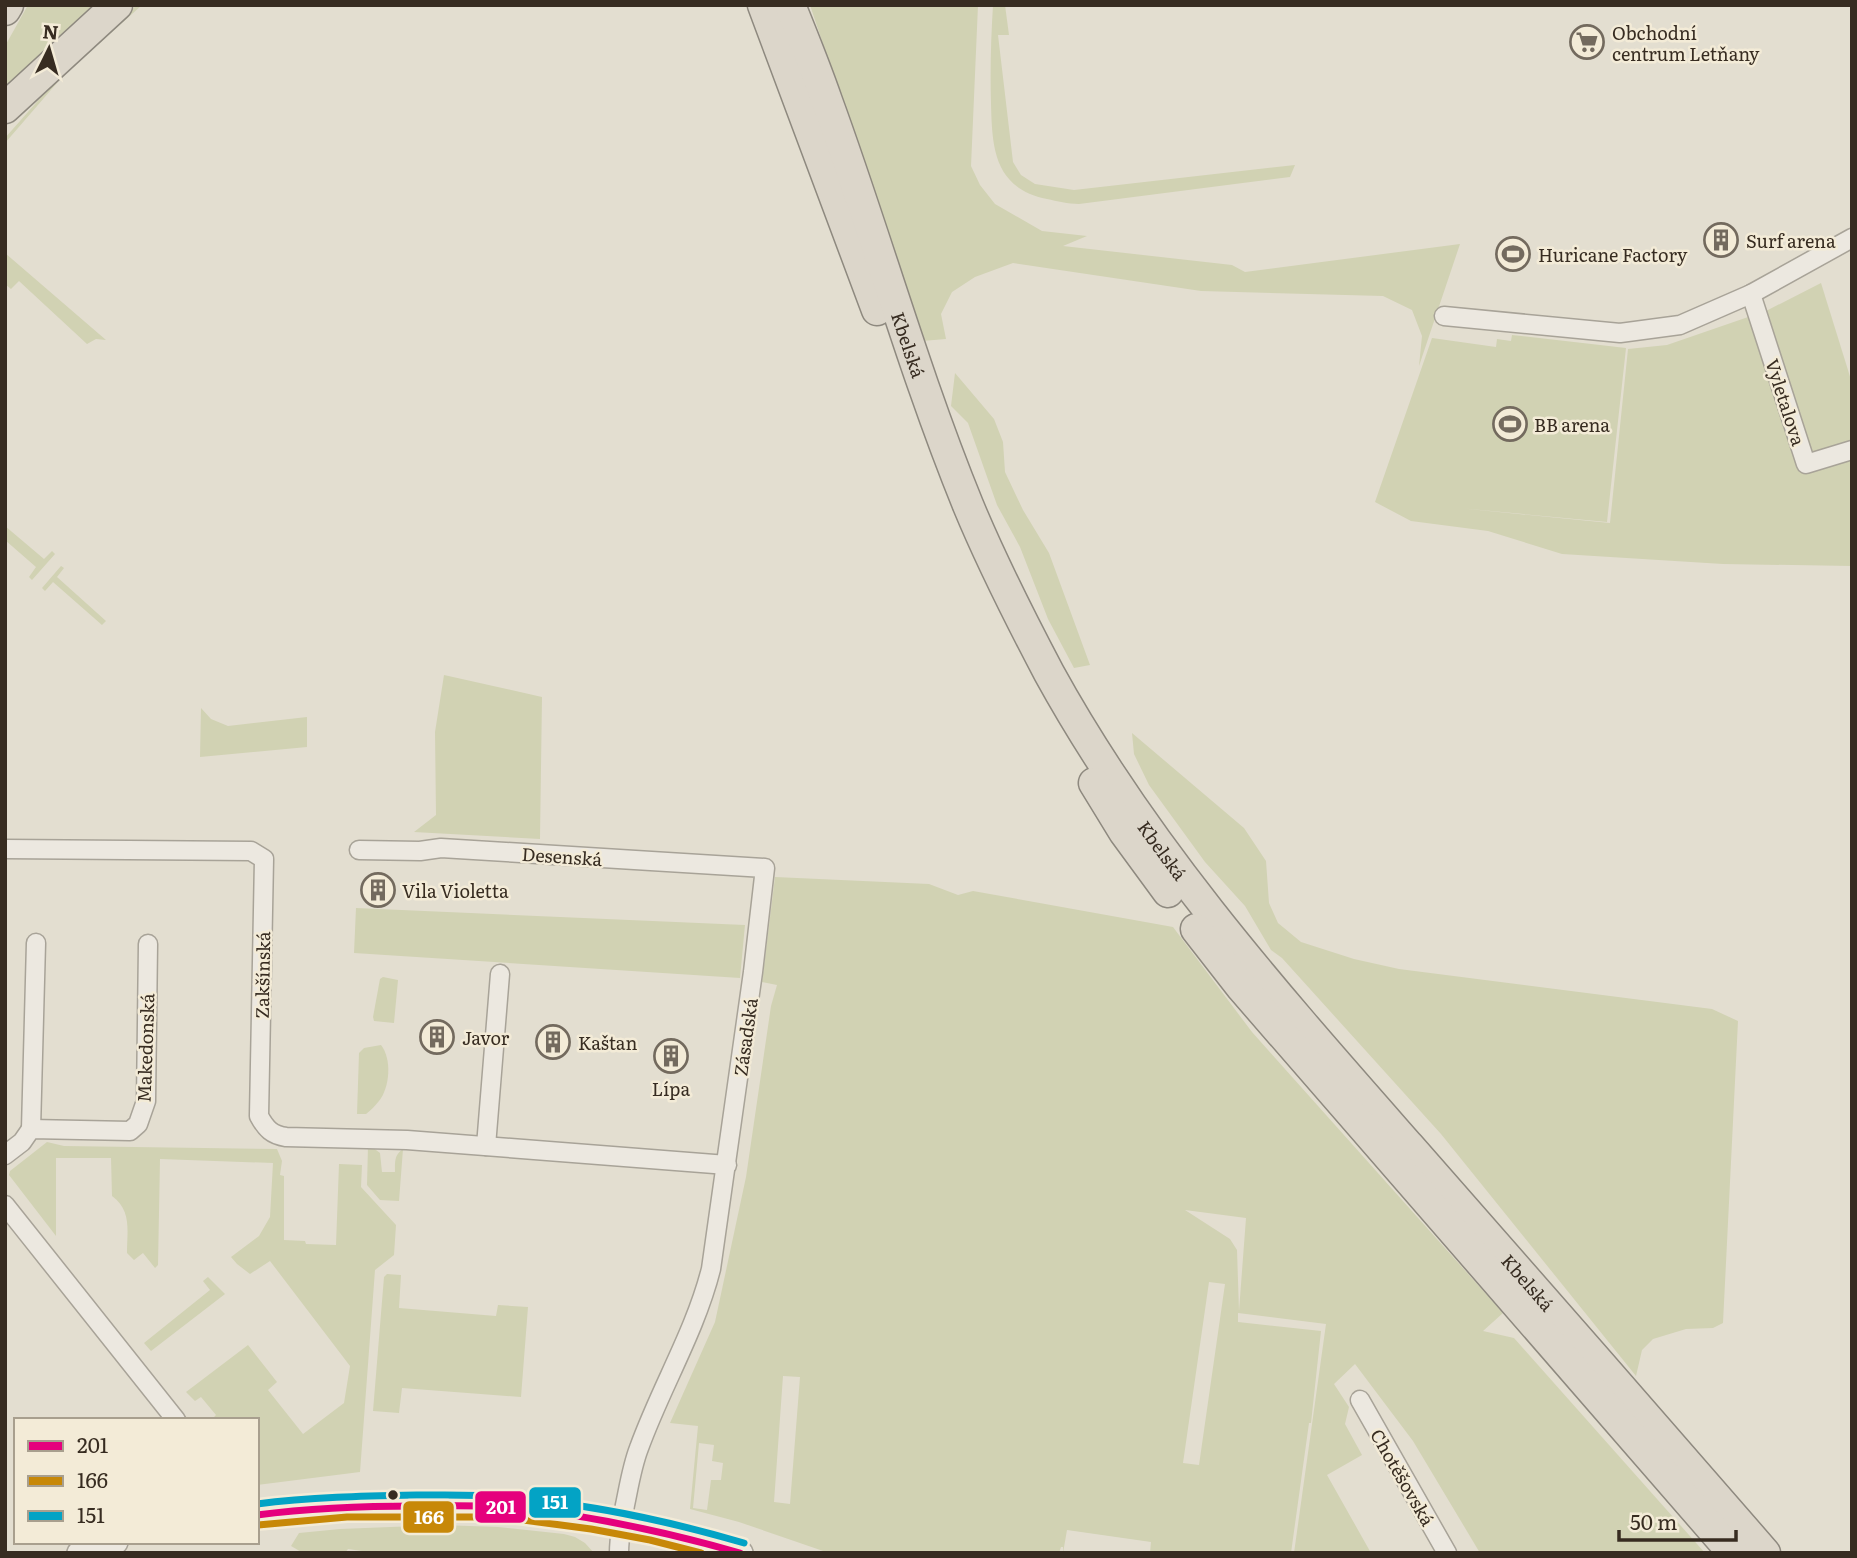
<svg xmlns="http://www.w3.org/2000/svg" width="1857" height="1558" viewBox="0 0 1857 1558" font-family="Literata,serif">
<style>
.green{fill:#d1d2b3;fill-rule:evenodd}
.lines{fill:none;stroke-linecap:round;stroke-linejoin:round}
.minor-casing{stroke:#a8a398;stroke-width:21}
.tertiary-casing{stroke:#a8a398;stroke-width:26}
.trunk-casing{stroke:#8e897f;stroke-width:33}
.minor{stroke:#ece8e0;stroke-width:18}
.tertiary{stroke:#ece8e0;stroke-width:23}
.trunk{stroke:#dcd6ca;stroke-width:30}
.bus-1-casing{stroke:#f3ebd7;stroke-width:12}
.bus-2-casing{stroke:#f3ebd7;stroke-width:12}
.bus-3-casing{stroke:#f3ebd7;stroke-width:12}
.bus-1{stroke:#e5007d;stroke-width:7}
.bus-2{stroke:#c78808;stroke-width:7}
.bus-3{stroke:#03a3c5;stroke-width:7}
.bus-dot{fill:#372c21;stroke:#f3ebd7;stroke-width:2.5}
.labels{text-anchor:middle;dominant-baseline:central;stroke-width:5;stroke-linejoin:round;paint-order:stroke}
.poi-label{font-size:18px;fill:#372c21;stroke:#f3ebd7;text-anchor:start}
.street-label{font-size:18px;fill:#372c21;stroke:#f3ebd7}
.line-badge{stroke:#f3ebd7;stroke-width:2.5}
.badge-label{font-size:19px;text-anchor:middle;font-weight:bold;fill:#fff}
</style>
<rect width="100%" height="100%" fill="#e3ded0"/>
<!-- green -->
<g class="green">
<path d="M28,5H102L5,97V46Z"/>
<path d="M137,5H142L63,76L5,143V138L65,70Z"/>
<path d="M810,5H978L971,166L980,185L995,204L1042,231L1087,236L1063,246L1232,265L1245,272L1460,244L1419,366L1422,336L1412,310L1383,296L1201,291L1013,263L975,277L952,292L941,314L946,339L922,341Z"/>
<path d="M993,5H1005L1009,35H998L1013,162L1021,175L1035,184L1074,190L1295,165L1290,177L1079,204C1068,204 1057,201 1047,199C994,188 992,148 991,103C990,70 991,38 993,5Z"/>
<path d="M5,253L106,340L96,339L87,344L19,281L11,289L5,284Z"/>
<path d="M1821,283L1852,383V444L1812,455L1766,311Z"/>
<path d="M1754,315L1805,471L1852,457V566L1723,564L1562,554L1488,531L1411,521L1375,502L1432,338L1496,347L1497,339L1511,341L1512,335L1626,348L1607,522L1459,508L1610,523L1628,349L1667,345Z"/>
<path d="M955,373L994,419L1003,442L1005,472L1023,510L1049,553L1090,665L1074,668L1048,619L1020,547L997,505L968,423L951,406Z"/>
<path d="M5,526L44,559L52,551L55,554L32,580L29,577L36,567L5,540Z"/>
<path d="M61,566L64,568L57,577L106,621L102,625L53,582L45,591L42,588Z"/>
<path d="M444,675L542,697L540,839L414,832L436,815L435,732Z"/>
<path d="M201,708L211,719L228,726L307,717V747L200,757Z"/>
<path d="M1132,733L1244,828L1266,861L1269,903L1278,923L1301,942L1354,959L1399,969L1712,1009L1738,1021L1723,1323L1713,1328L1686,1329L1653,1339L1642,1350L1636,1376L1441,1134L1282,958L1271,950L1245,906L1205,862L1149,785L1134,754Z"/>
<path d="M775,877L929,884L958,895L973,891L1173,927L1252,1032L1503,1313L1483,1331L1514,1338L1705,1553H1480L1413,1441L1355,1364L1334,1384L1349,1407L1345,1424L1362,1455L1327,1475L1371,1553H1294L1326,1324L1238,1313V1322L1321,1331L1311,1423H1309L1291,1553H1150L1151,1542L1067,1530L1063,1553V1547H1061L1059,1553H829L739,1522L690,1509L698,1426L670,1423L715,1322L746,1177L771,1006L777,985L762,982ZM1185,1210L1246,1218L1239,1311L1237,1250L1230,1239ZM1209,1282L1225,1284L1199,1465L1183,1463ZM783,1376L800,1377L790,1504L774,1502ZM699,1443L714,1445L712,1461L723,1463L721,1480H711L707,1510L693,1508Z"/>
<path d="M356,908L745,925L740,978L354,953Z"/>
<path d="M383,977L398,980L394,1023L374,1021L373,1017L380,979Z"/>
<path d="M381,1045C392,1059 390,1087 379,1101C375,1106 371,1110 366,1114H357L359,1053L364,1048Z"/>
<path d="M47,1142L64,1146L277,1149L282,1161L280,1175L284,1176V1240L305,1241L306,1244L336,1245L339,1164L362,1165L361,1187L396,1225L394,1255L375,1270L360,1472L257,1485V1420H211L216,1415L201,1397L195,1401L186,1392L248,1345L277,1382L268,1390L303,1434L344,1403L350,1366L270,1261L250,1274L237,1264L231,1257L259,1236L270,1217L273,1163L160,1159L158,1265L155,1268L143,1253L134,1260L127,1253C127,1230 132,1211 112,1196L111,1158H56V1236L9,1175L10,1171Z"/>
<path d="M368,1146L372,1147L380,1153L382,1172H395C395,1162 394,1155 403,1149L399,1201L380,1200L367,1185Z"/>
<path d="M387,1274L401,1275L399,1308L496,1316L498,1305L528,1307L521,1397L402,1388L399,1413L373,1411L384,1277Z"/>
<path d="M208,1277L225,1294L151,1351L144,1343L210,1290L203,1281Z"/>
<path d="M441,1525L498,1527L564,1534L575,1537L585,1543L594,1553H376L348,1549L345,1553H303L291,1546L299,1533L340,1529Z"/>
</g>
<g class="lines">
<!-- minor casing -->
<g class="minor-casing">
<g id="minor">
<path d="M1751,294L1806,464L1852,450"/>
<path d="M1444,316L1620,333L1680,325L1751,294L1852,238"/>
<path d="M5,849L251,851L264,859L259,1116C266,1129 272,1135 286,1137L407,1140L727,1165"/>
<path d="M359,850L420,851L441,848L765,868L753,972L711,1269C695,1332 661,1387 639,1448C632,1466 629,1486 625,1505C622,1521 619,1537 619,1553"/>
<path d="M31,1129L36,943"/>
<path d="M486,1146L500,974"/>
<path d="M5,1155L22,1142L31,1129L130,1131L138,1124L146,1101L148,944"/>
<path d="M5,1205L176,1420"/>
<path d="M1360,1400L1447,1553"/>
</g>
</g>
<!-- tertiary casing -->
<g class="tertiary-casing">
<g id="tertiary">
<path d="M257,1515C305,1508 352,1506 400,1506C434,1506 468,1505 501,1507C582,1514 664,1530 741,1553"/>
<path d="M79,1553L116,1542"/>
</g>
</g>
<!-- trunk casing -->
<g class="trunk-casing">
<g id="trunk">
<path d="M763,5L877,310"/>
<path id="s1" d="M790,5C803,37 816,69 827,101C876,235 914,373 968,505C992,563 1020,618 1049,673C1145,848 1278,997 1409,1146C1528,1281 1647,1417 1765,1553"/>
<path d="M5,10L8,5"/>
<path d="M5,108L117,5"/>
<path d="M1094,783L1124,832L1168,892"/>
<path d="M1196,929L1242,988L1733,1553"/>
</g>
</g>
<!-- minor -->
<use href="#minor" class="minor"/>
<!-- tertiary -->
<use href="#tertiary" class="tertiary"/>
<!-- trunk -->
<use href="#trunk" class="trunk"/>
<!-- bus-1 casing -->
<g class="bus-1-casing">
<path id="bus-1" d="M257,1515C311,1508 364,1506 418,1506C446,1506 475,1505 504,1507C584,1514 663,1531 740,1553"/>
</g>
<!-- bus-2 casing -->
<g class="bus-2-casing">
<path id="bus-2" d="M258,1525L347,1517H500L591,1529L650,1540L701,1553"/>
</g>
<!-- bus-3 casing -->
<g class="bus-3-casing">
<path id="bus-3" d="M257,1504C310,1497 364,1496 417,1495C446,1495 474,1494 503,1497C585,1503 665,1520 744,1543"/>
</g>
<!-- bus-1 -->
<use href="#bus-1" class="bus-1"/>
<!-- bus-2 -->
<use href="#bus-2" class="bus-2"/>
<!-- bus-3 -->
<use href="#bus-3" class="bus-3"/>
</g>
<!-- icons -->
<defs>
<g id="supermarket-ring" transform="scale(1.75)"><circle r="9.5" fill="#f3ebd7" stroke="#736a5e" stroke-width="1.5"/><path d="M-6-5.5h2.5l.6 2H6L4.5 2H-2.5L-4.4-4H-6ZM-1.5 3.2a1.3 1.3 0 1 0 .1 0ZM3 3.2a1.3 1.3 0 1 0 .1 0Z" fill="#736a5e"/></g>
<g id="building-ring" transform="scale(1.75)"><circle r="9.5" fill="#f3ebd7" stroke="#736a5e" stroke-width="1.5"/><path d="M-4-6H4V6H1V3H-1V6H-4ZM-2.5-4.3h1.7v1.8h-1.7ZM.8-4.3h1.7v1.8H.8ZM-2.5-1h1.7V.8h-1.7ZM.8-1h1.7V.8H.8Z" fill="#736a5e"/></g>
<g id="stadium-ring" transform="scale(1.75)"><circle r="9.5" fill="#f3ebd7" stroke="#736a5e" stroke-width="1.5"/><path d="M0-5a6.5 5 0 1 0 0 10a6.5 5 0 1 0 0-10ZM-3.5-1.8h7v3.6h-7Z" fill="#736a5e"/></g>
</defs>
<g fill-rule="evenodd">
<use href="#supermarket-ring" x="1587" y="42"/>
<use href="#building-ring" x="1721" y="240"/>
<use href="#stadium-ring" x="1513" y="254"/>
<use href="#stadium-ring" x="1510" y="424"/>
<use href="#building-ring" x="378" y="890"/>
<use href="#building-ring" x="437" y="1037"/>
<use href="#building-ring" x="553" y="1042"/>
<use href="#building-ring" x="671" y="1056"/>
</g>
<!-- markers -->
<circle class="bus-dot" cx="393" cy="1495" r="6"/>
<g class="labels">
<!-- poi labels -->
<g class="poi-label">
<text x="1612" y="32">Obchodní<tspan x="1612" dy="21">centrum Letňany</tspan></text>
<text x="1746" y="240">Surf arena</text>
<text x="1538" y="254">Huricane Factory</text>
<text x="1534" y="424">BB arena</text>
<text x="402" y="890">Vila Violetta</text>
<text x="462" y="1037">Javor</text>
<text x="578" y="1042">Kaštan</text>
<text x="671" y="1088" text-anchor="middle">Lípa</text>
</g>
<!-- street labels -->
<g class="street-label">
<text stroke="none"><textPath href="#s1" startOffset="360">Kbelská</textPath></text>
<text transform="translate(1786 402) rotate(72)">Vyletalova</text>
<text stroke="none"><textPath href="#s1" startOffset="928">Kbelská</textPath></text>
<text transform="translate(562 856) rotate(4)">Desenská</text>
<text transform="translate(262 975) rotate(-89)">Zakšínská</text>
<text transform="translate(745 1037) rotate(-82)">Zásadská</text>
<text transform="translate(145 1048) rotate(-88)">Makedonská</text>
<text stroke="none"><textPath href="#s1" startOffset="1494">Kbelská</textPath></text>
<text transform="translate(1403 1477) rotate(60)">Chotěšovská</text>
</g>
</g>
<g class="line-badge">
<rect x="528" y="1486" width="54" height="33" rx="7" fill="#03a3c5"/>
<rect x="474" y="1490" width="53" height="34" rx="7" fill="#e5007d"/>
<rect x="402" y="1500" width="53" height="34" rx="7" fill="#c78808"/>
</g>
<g class="badge-label">
<text x="555" y="1509">151</text>
<text x="501" y="1514">201</text>
<text x="429" y="1524">166</text>
</g>
<!-- border -->
<rect width="1857" height="1558" fill="none" stroke="#372c21" stroke-width="14"/>
<!-- legend -->
<rect x="14" y="1418" width="245" height="126" fill="#f3ebd7" stroke="#a89f8e" stroke-width="2"/>
<rect x="28" y="1441" width="35" height="10" fill="#e5007d" stroke="#a89f8e" stroke-width="2"/>
<text x="77" y="1453" font-size="21" fill="#372c21">201</text>
<rect x="28" y="1476" width="35" height="10" fill="#c78808" stroke="#a89f8e" stroke-width="2"/>
<text x="77" y="1488" font-size="21" fill="#372c21">166</text>
<rect x="28" y="1511" width="35" height="10" fill="#03a3c5" stroke="#a89f8e" stroke-width="2"/>
<text x="77" y="1523" font-size="21" fill="#372c21">151</text>
<!-- north arrow -->
<g transform="translate(49 49) rotate(5)" stroke="#f3ebd7" stroke-width="5" paint-order="stroke">
<path d="M0-5L12 26L0 18L-12 26Z" fill="#372c21"/>
<text y="-10" font-size="19" font-weight="bold" text-anchor="middle" fill="#372c21">N</text>
</g>
<!-- scale -->
<path d="M1619 1530v10h117v-10" fill="none" stroke="#372c21" stroke-width="3.5"/>
<text x="1630" y="1530" font-size="21" fill="#372c21" stroke="#f3ebd7" stroke-width="5" paint-order="stroke">50 m</text>
</svg>
